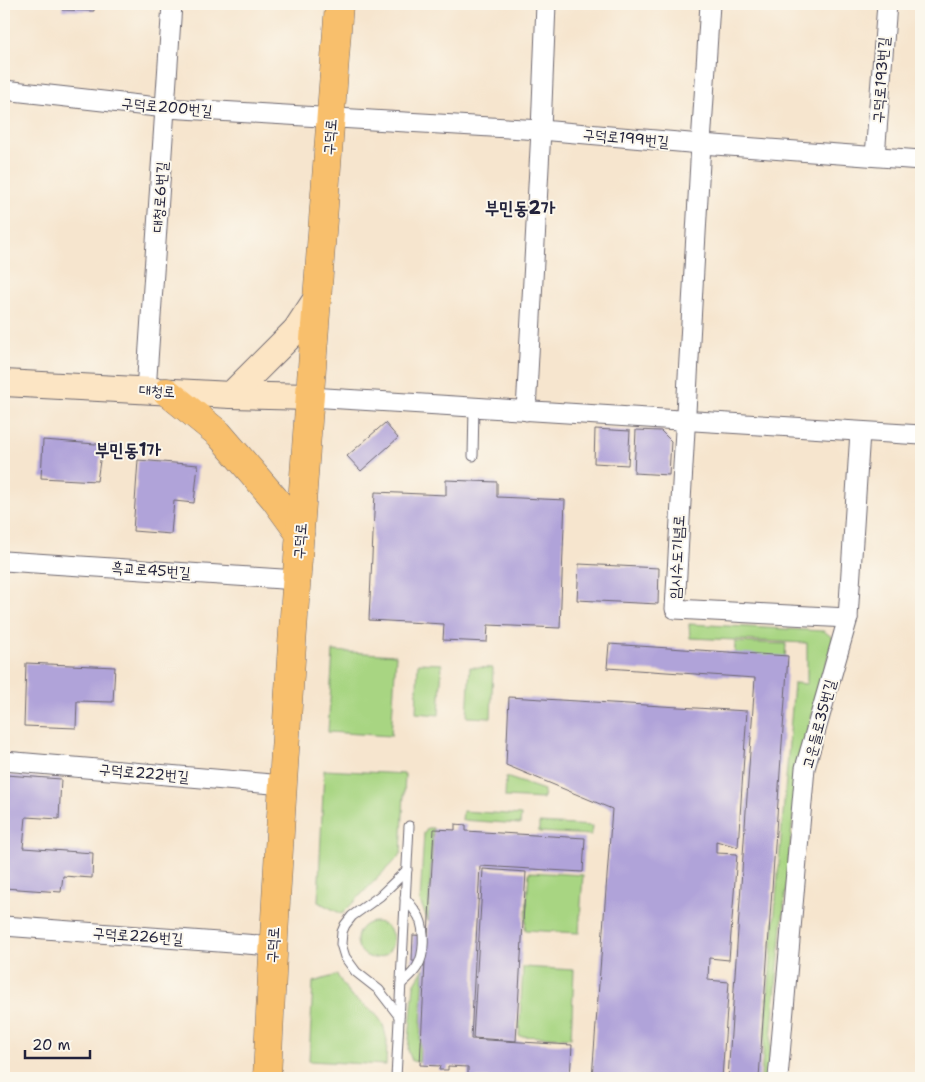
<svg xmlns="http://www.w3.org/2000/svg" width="925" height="1082" viewBox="0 0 925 1082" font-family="'Shantell Sans','Poor Story',sans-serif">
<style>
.park{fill:#a8d582;stroke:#657c5e}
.building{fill:#b0a3d9}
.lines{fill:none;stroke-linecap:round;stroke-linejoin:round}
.lane-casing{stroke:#6c666e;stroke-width:11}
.street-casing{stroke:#6c666e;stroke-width:21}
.secondary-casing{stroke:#6c666e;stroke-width:28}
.primary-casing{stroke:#6c666e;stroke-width:29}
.lane{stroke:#fff;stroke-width:9}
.street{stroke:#fff;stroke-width:19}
.secondary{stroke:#fce5c4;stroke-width:26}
.primary{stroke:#f8bf6c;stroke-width:28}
.labels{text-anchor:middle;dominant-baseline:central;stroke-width:4;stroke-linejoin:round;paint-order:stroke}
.street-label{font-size:15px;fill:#22223b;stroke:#fbf7ec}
.quarter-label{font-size:18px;font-weight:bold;fill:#22223b;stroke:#fbf7ec}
</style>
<rect width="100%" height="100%" fill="#fbf7ec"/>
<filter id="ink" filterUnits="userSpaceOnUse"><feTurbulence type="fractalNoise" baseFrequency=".02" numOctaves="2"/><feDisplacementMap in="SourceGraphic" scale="10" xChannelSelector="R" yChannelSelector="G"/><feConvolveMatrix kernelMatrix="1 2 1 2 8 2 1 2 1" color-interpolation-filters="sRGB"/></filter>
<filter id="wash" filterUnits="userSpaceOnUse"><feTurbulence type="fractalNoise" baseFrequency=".0096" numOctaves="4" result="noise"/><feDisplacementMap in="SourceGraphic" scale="20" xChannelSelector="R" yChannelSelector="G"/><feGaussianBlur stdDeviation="1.12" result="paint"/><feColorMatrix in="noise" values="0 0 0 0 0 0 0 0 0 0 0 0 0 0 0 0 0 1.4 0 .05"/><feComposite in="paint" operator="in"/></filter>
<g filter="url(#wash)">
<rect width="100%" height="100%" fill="#f6e5ce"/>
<!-- park -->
<g class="park">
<path d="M689,624L824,631L833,638L798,766L767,1078H761L794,683L807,684V643L690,638Z"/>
<path d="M735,642L786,644L784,675L734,673Z"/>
<path d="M333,651L396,655L391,736L328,732Z"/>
<path d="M418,663L442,664L439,715L416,713Z"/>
<path d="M470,667L493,668L491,718L467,717Z"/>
<path d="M324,770L405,774L401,854L342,914L318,902Z"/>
<path d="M506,777L544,790L543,799L505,797Z"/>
<path d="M463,811L521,815L520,824L462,820Z"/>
<path d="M539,823L592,826L591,835L539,832Z"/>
<path d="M427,828H433L428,921L420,901L424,833Z"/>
<path d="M529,872L583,875L579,933L525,930Z"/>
<circle cx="375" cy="940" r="18"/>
<path d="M523,967L574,970L571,1038L519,1036Z"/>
<path d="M424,968L419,1062L412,1061L408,1050L414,985Z"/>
<path d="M337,975L350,995L376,1014L383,1024L387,1041L386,1065L309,1061L313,982Z"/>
</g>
<g id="blocks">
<!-- building -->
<g class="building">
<path d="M63,4H94V11L62,10Z"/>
<path d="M385,423L398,438L361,471L347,456Z"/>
<path d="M595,429L630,431L628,465L594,463Z"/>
<path d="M636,430L661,431L671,441L669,475L634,473Z"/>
<path d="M43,440L122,446L121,454H101L97,481L41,478Z"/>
<path d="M138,460L198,465L194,503L174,501L171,534L133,531Z"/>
<path d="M446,480L497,482V497L565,500L560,628L488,625L487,642L443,640L444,624L369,620L375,492L446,495Z"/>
<path d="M579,564L659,568L658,604L577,600Z"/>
<path d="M609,644L788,656L759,1078H728L755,678L607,668Z"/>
<path d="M26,663L115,667L113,702L77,701L76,728L24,726Z"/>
<path d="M509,697L747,711L738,847L716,841V853L737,854L729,960L709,958L708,980L729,982L722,1078H592L612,809L506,765Z"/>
<path d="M6,775L61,779L59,819L26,817L23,848L93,853L92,878L63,876L61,892L4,888V812Z"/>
<path d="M455,824L466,825V831L585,838L583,872L480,866L471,1039L572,1045L570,1078H468V1067L448,1066V1070H439L440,1066L420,1065L425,962L412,961L413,935L428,936L434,829L455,830Z"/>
<path d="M483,869L526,872L516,1041L473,1038Z"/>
</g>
</g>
</g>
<g filter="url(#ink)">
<use href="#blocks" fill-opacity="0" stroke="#6c666e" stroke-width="1"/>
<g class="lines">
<!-- lane casing -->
<g class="lane-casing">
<g id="lane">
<path d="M473,456L474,408"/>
<path d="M401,984C407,978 413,974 417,967C425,955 425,930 419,917C415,910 410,904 405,898"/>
<path d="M399,1016L379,990L356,972L345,957L341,944L342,932L345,925L352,916L380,896L407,870"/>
<path d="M396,1078L409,826"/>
</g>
</g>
<!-- street casing -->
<g class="street-casing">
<g id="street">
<path d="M710,4L701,144L675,609L848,618"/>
<path d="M4,90L166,108L541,130L701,144L921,160"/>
<path d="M875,156L887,4"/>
<path d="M146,391L172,4"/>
<path d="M310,397L921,435"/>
<path d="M526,411L541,130L546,4"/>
<path d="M4,561L297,580"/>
<path d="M4,761L284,785"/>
<path d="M4,926L273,946"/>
<path d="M778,1078L805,768L848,618L860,432"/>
</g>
</g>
<!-- secondary casing -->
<g class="secondary-casing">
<g id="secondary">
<path d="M4,383L231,395L310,397"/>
<path d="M231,395L296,330L317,298"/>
</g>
</g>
<!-- primary casing -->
<g class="primary-casing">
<g id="primary">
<path d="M167,392L219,434L274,498L300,534"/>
<path d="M267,1078C283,720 313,362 339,4"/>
</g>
</g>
<!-- lane -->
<use href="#lane" class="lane"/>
<!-- street -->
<use href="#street" class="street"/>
<!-- secondary -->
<use href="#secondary" class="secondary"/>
<!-- primary -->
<use href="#primary" class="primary"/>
</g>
</g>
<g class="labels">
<!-- street labels -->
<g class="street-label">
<text transform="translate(881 80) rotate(-86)">구덕로193번길</text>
<text transform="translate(167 107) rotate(5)">구덕로200번길</text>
<text transform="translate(330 137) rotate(-86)">구덕로</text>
<text transform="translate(626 138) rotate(5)">구덕로199번길</text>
<text transform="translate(160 197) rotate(-86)">대청로6번길</text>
<text transform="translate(157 391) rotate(3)">대청로</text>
<text transform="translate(300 541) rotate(-86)">구덕로</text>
<text transform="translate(677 557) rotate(-87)">임시수도기념로</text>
<text transform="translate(151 570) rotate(4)">흑교로45번길</text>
<text transform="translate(819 724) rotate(-75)">고운들로35번길</text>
<text transform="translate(144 773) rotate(5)">구덕로222번길</text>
<text transform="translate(138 936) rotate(4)">구덕로226번길</text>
<text transform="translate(273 945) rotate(-87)">구덕로</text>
</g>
<!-- quarter labels -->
<g class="quarter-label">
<text x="520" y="208">부민동2가</text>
<text x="128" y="450">부민동1가</text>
</g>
</g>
<!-- margin -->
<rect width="925" height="1082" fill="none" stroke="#fbf7ec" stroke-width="20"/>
<!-- scale -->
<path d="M25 1050v8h65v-8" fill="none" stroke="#22223b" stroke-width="2.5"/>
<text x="32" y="1050" font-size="15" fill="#22223b" stroke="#fbf7ec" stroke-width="4" paint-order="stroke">20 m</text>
</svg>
